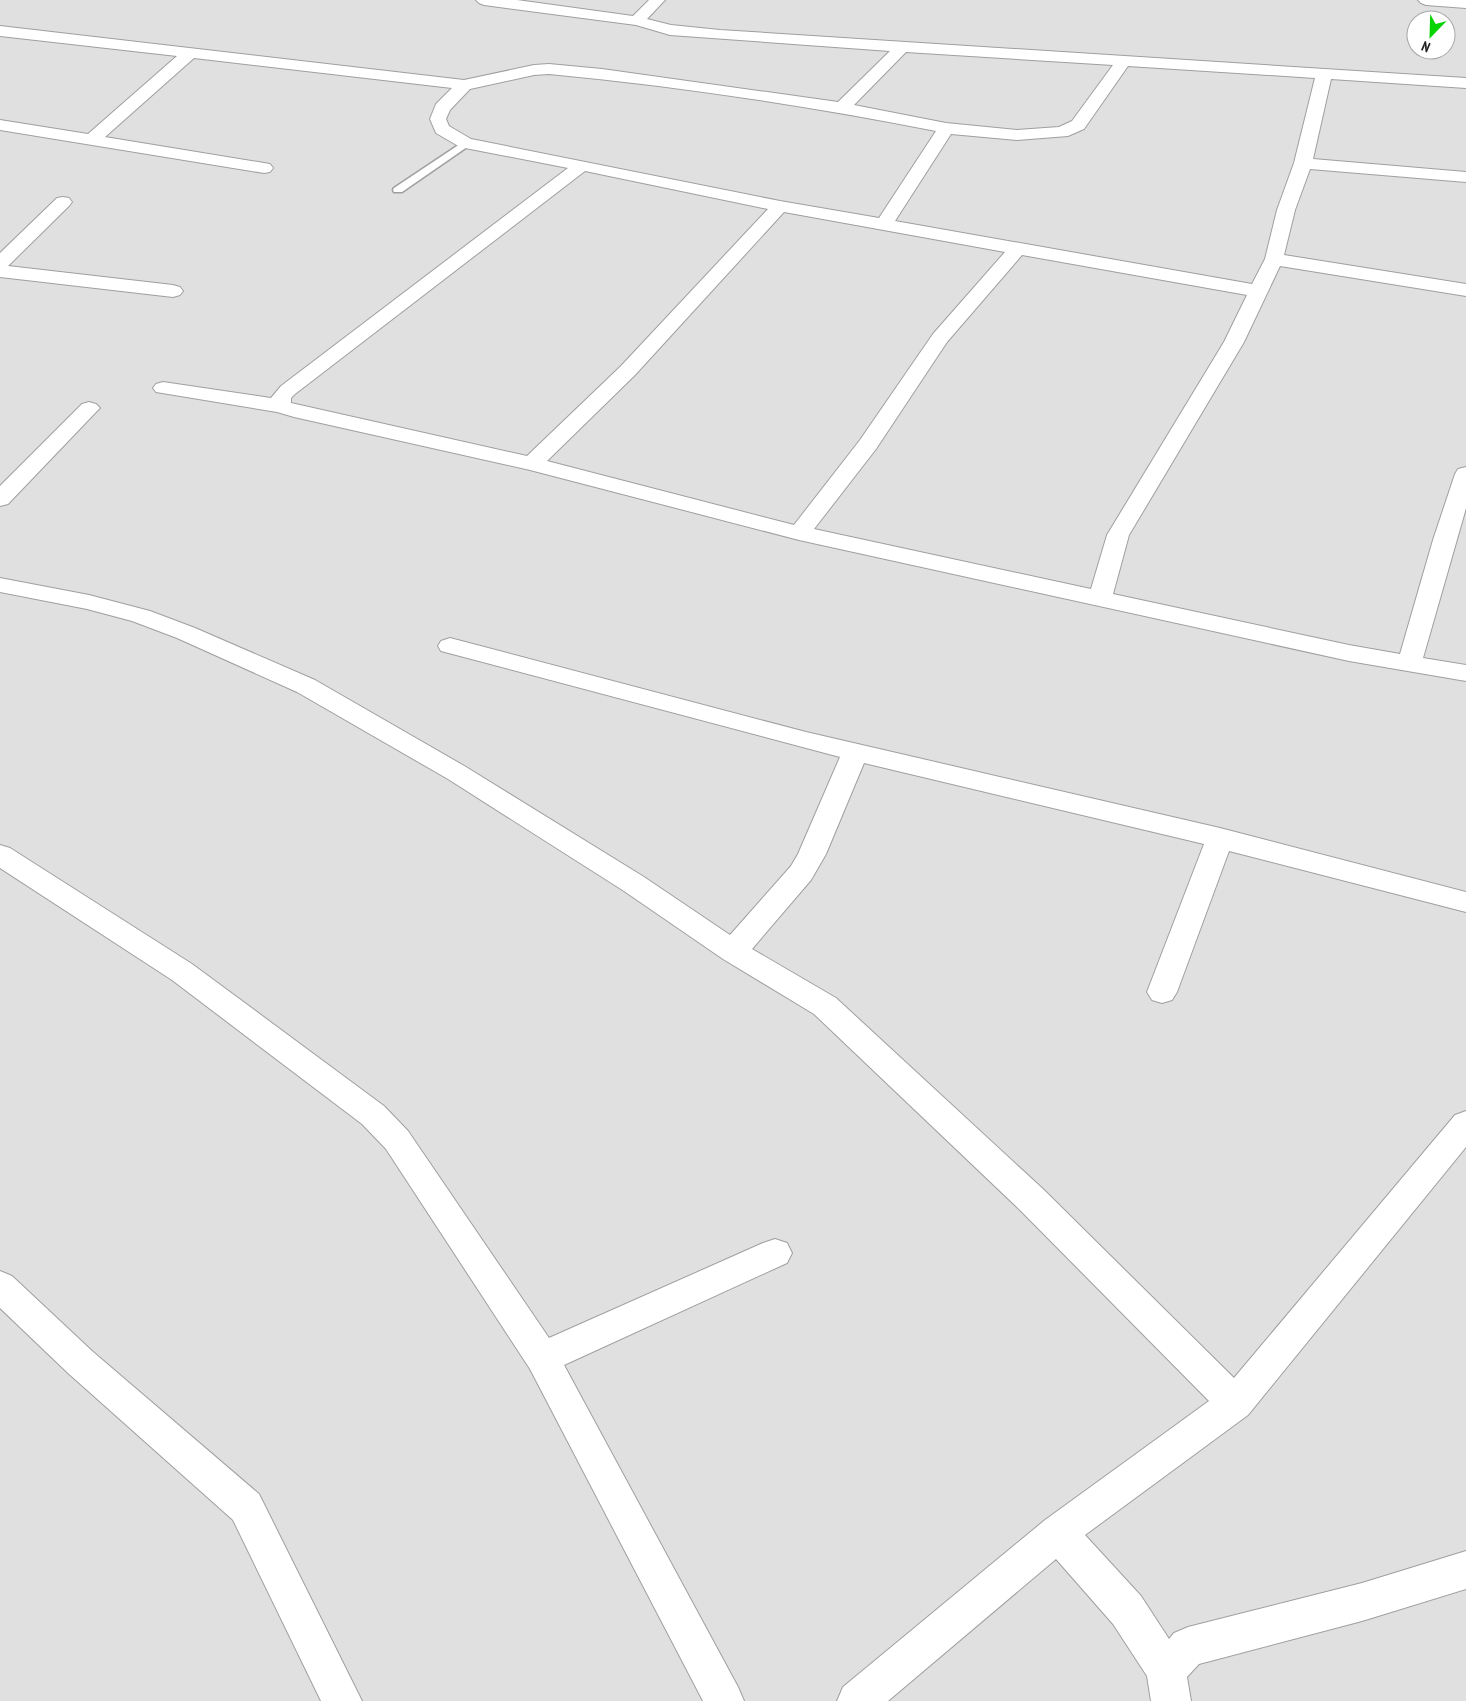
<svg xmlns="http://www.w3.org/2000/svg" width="1466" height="1701" viewBox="0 0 1466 1701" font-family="'PT Sans Narrow',sans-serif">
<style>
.residential{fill:#dfe0df;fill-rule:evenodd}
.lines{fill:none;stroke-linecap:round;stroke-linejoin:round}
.lane-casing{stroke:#9f9f9f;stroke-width:3}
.street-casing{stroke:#9f9f9f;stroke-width:2}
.lane{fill:#fff;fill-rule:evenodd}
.street{fill:#fff;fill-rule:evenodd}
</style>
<rect width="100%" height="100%" fill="#e8f2ee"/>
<!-- residential -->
<path class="residential" d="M0,0H1466V1701H0ZM1416,20H1446V50H1416Z"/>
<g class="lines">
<!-- lane casing -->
<g class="lane-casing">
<path id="lane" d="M466,140L470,141V145L402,192H394L393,190L394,188Z"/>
</g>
<!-- street casing -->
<g class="street-casing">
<g id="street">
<path d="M476,0H517L633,16L649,0H665L647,19L671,25L720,30L1466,78V88L1331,79L1313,159L1466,172V182L1310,169L1295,210L1284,255L1466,284V296L1280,266L1244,342L1129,535L1113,594L1349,645L1400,654L1433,540L1455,474L1458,469L1466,467V508L1423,658L1466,665V681L1349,661L799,540L530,470L294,417L277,412L156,392L153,388L156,384L163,382L271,398L281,386L568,168L460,147L436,133L430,119L436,104L452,88L194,58L105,137L264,163L270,164L273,168L270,172L264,173L0,130V120L88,134L177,56L0,36V26L464,80L534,65L549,64L602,69L838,102L890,51L670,35L636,25L484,5L479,3ZM906,52L1113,65L1072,121L1059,127L1017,130L946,123L854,105ZM1128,66L1315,78L1294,163L1277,210L1265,259L1252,284L895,221L951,134L1017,140L1068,136L1084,129ZM549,74C678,86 808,106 936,131L879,218L780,201L471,139L449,126L446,119L450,110L470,89L534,75ZM585,171L768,209L621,366L527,456L291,403V398L295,394ZM784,212L1005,252L933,334L860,440L794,525L547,461L635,375ZM1022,255L1247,295L1224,342L1107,535L1091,589L814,529L876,449L947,342Z"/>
<path d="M1418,0H1466V8L1426,5L1421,3Z"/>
<path d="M63,197L69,198L72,202L69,206L8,266L173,285L180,287L183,291L180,295L173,297L0,277V253L57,198Z"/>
<path d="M89,402L96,404L100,408L96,412L8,504L0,506V486L82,404Z"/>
<path d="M0,578L89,595L150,611L195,628L315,680L466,767L644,877L730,935L791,866L798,854L840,757L441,651L438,646L441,641L450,638L806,732L1220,828L1466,892V912L1229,851L1177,992L1172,1000L1162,1003L1152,1000L1147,992L1204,844L864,763L826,854L811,880L752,949L836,998L1044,1190L1234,1378L1455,1115L1466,1111V1147L1248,1415L1085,1535L1141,1596L1169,1639L1174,1633L1188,1627L1362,1583L1466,1551V1589L1362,1621L1199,1664L1187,1677L1191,1701H1151L1147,1676L1113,1624L1056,1559L888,1701H837L843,1687L1045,1520L1209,1401L1020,1210L814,1014L723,959L624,891L448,779L297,692L177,638L132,621L87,609L0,592Z"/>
<path d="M0,845L10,848L192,964L384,1106L408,1131L549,1338L763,1243L775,1239L787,1243L792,1253L787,1263L564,1365L738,1687L744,1701H703L530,1369L386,1149L362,1124L172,980L0,868Z"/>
<path d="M0,1271L12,1276L92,1351L259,1494L362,1701H321L233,1520L68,1373L0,1308Z"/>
</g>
</g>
<!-- lane -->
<use href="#lane" class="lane"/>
<!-- street -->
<use href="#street" class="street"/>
</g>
<!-- north arrow -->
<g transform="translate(1431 35) rotate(203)"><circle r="24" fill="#ffffff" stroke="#a7a7a7"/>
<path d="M0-4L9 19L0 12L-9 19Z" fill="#07d300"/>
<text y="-8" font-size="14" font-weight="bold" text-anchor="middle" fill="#222222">N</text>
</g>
</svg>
